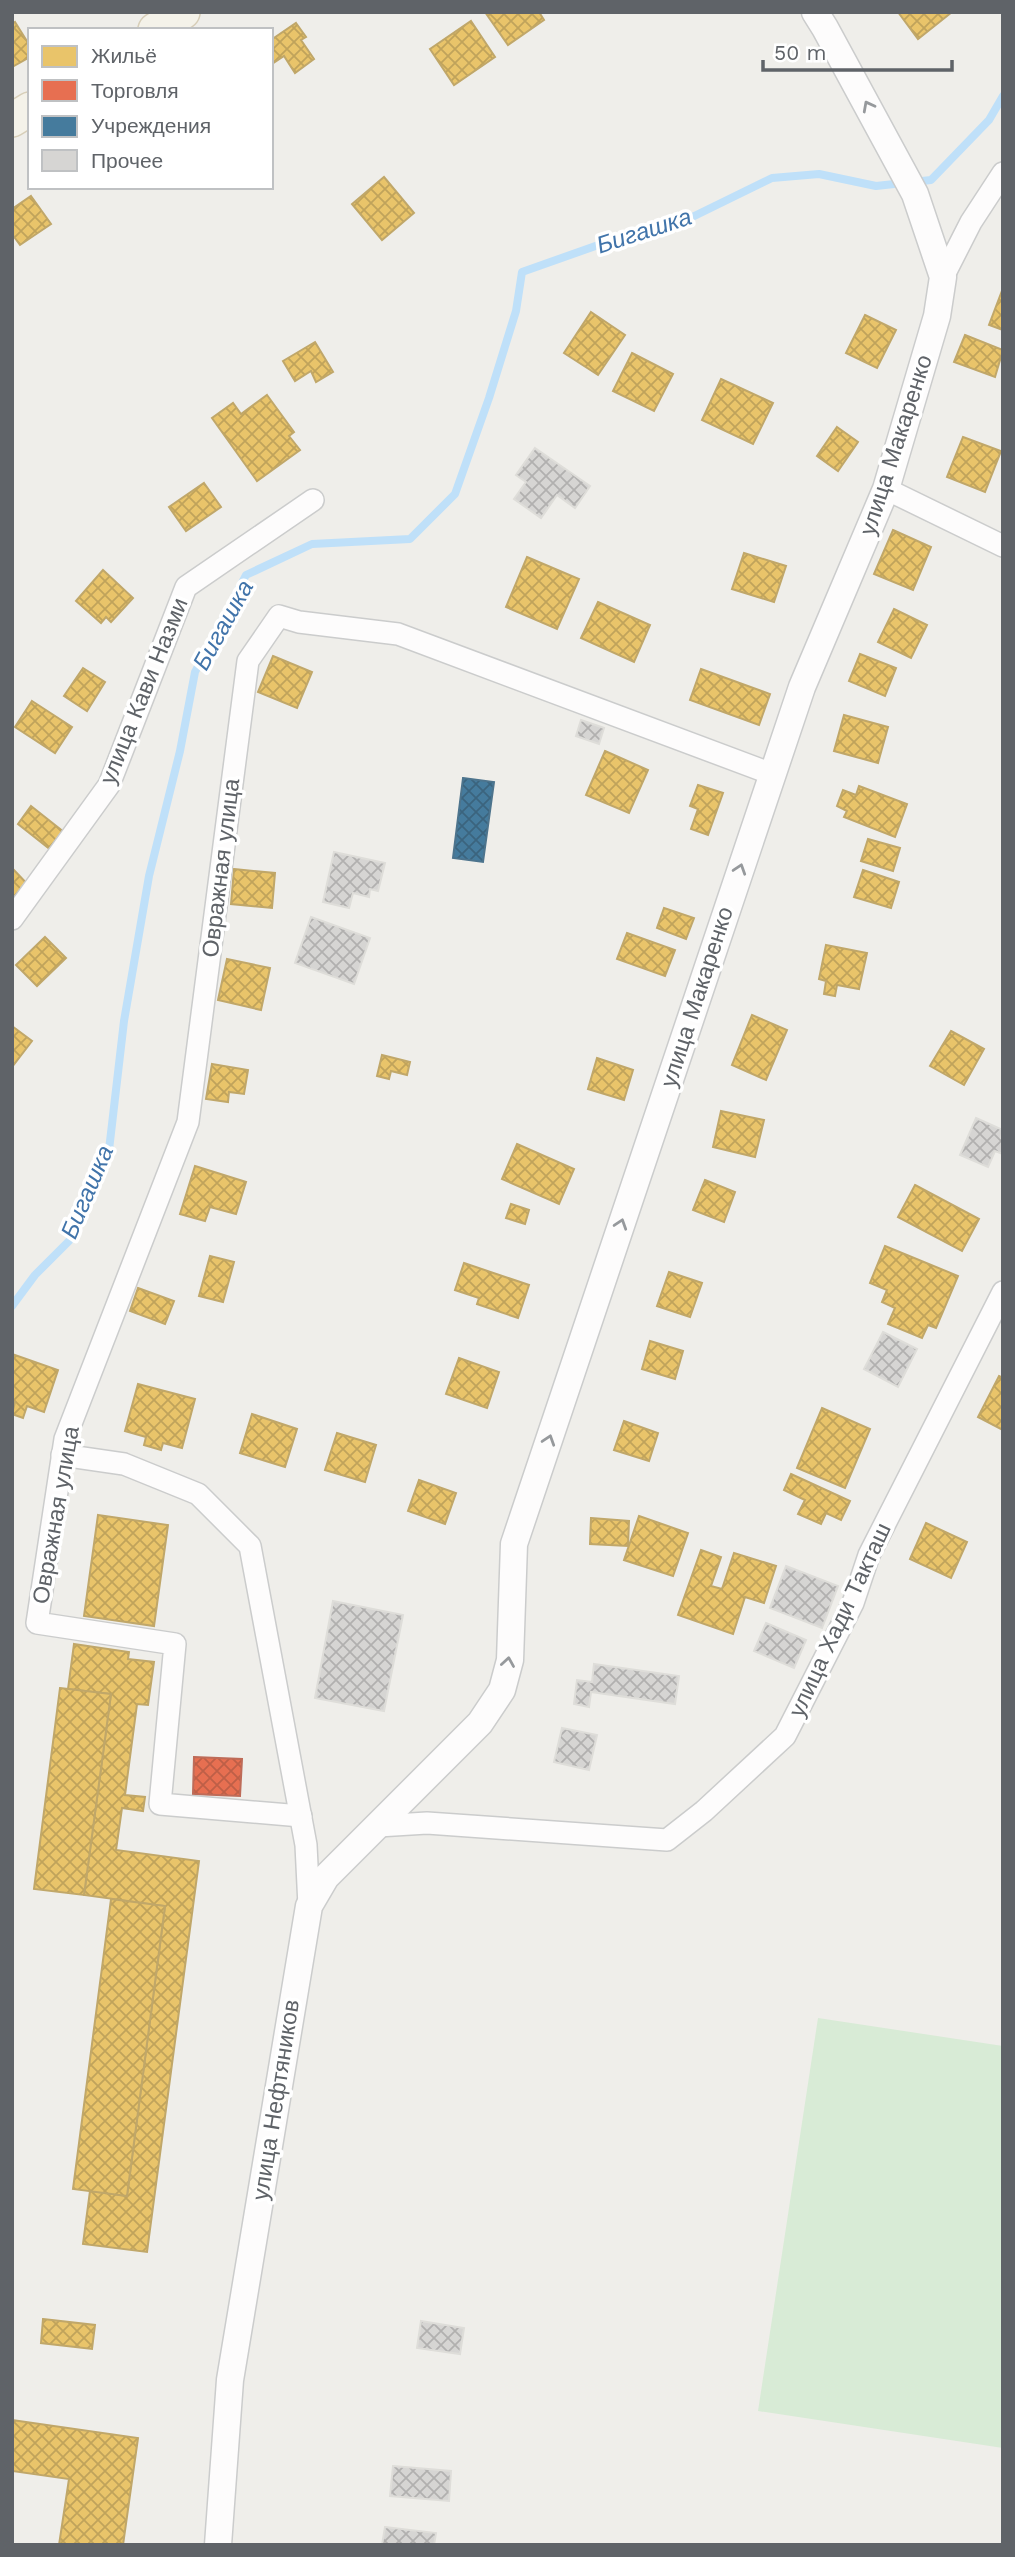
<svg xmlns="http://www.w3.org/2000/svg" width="1015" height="2557" viewBox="0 0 1015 2557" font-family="'Work Sans',sans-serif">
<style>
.pitch{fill:#d8ebd6}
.homes{fill:url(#homes-cross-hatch);stroke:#c0a769;stroke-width:2}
.shops{fill:url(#shops-cross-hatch);stroke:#be6b58;stroke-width:2}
.public{fill:url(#public-cross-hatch);stroke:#4d748d;stroke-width:2}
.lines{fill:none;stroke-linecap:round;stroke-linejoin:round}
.stream{stroke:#bfe0f9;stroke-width:8}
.building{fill:url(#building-cross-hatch);stroke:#deddd9;stroke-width:2}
.minor-casing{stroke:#cbcccc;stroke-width:24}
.tertiary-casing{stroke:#cbcccc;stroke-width:29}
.primary-casing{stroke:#d7ceb8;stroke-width:36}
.minor{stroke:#fdfcfc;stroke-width:21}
.tertiary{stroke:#fdfcfc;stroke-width:26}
.primary{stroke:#f4f2e9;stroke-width:33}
.oneway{stroke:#96999c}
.labels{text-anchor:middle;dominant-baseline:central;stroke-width:7;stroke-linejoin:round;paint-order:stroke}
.street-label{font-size:23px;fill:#5f6368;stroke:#fff}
.water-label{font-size:24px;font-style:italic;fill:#4174aa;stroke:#fff}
</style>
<defs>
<pattern id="homes-cross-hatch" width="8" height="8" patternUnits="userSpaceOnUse" patternTransform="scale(1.75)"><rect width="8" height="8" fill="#e9c46a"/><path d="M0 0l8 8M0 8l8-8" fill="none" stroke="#c0a35b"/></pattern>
<pattern id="shops-cross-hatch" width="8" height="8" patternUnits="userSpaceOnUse" patternTransform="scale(1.75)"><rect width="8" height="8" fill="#e76f51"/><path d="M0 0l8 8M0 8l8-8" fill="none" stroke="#be5f47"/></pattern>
<pattern id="public-cross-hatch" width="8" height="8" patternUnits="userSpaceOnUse" patternTransform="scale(1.75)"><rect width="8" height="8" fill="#457b9d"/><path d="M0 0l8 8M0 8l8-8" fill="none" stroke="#3b647e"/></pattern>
<pattern id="building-cross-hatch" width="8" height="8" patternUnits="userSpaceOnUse" patternTransform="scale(1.75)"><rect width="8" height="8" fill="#d6d5d3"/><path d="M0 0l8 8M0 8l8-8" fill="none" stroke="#b1b0af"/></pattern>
</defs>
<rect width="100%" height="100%" fill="#efeeea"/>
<!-- pitch -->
<path class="pitch" d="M818,2018L1003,2046V2448L758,2411Z"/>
<!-- homes -->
<g class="homes">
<path d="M485,12H539L544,20L508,45Z"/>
<path d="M898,12H952L918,39Z"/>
<path d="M471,21L495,57L454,85L430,49Z"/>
<path d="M15,22L30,46V57L12,67V24Z"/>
<path d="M296,23L306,37L301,40L314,59L295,73L284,56L272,64L271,40Z"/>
<path d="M384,177L414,213L382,240L352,204Z"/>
<path d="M31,196L51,224L20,245L12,234V209Z"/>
<path d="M1003,288V330L989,325Z"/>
<path d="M591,312L625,335L598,375L564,353Z"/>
<path d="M865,315L896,330L877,368L846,353Z"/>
<path d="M965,335L1003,350L995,377L954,362Z"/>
<path d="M315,342L333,372L316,382L311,371L295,381L283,361Z"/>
<path d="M632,353L673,374L654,411L613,391Z"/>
<path d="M721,379L773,403L753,444L702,420Z"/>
<path d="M267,395L294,432L289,436L300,450L257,481L212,418L233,403L241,414Z"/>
<path d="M837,427L858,442L838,471L817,456Z"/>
<path d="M963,437L1001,451L985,492L947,477Z"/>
<path d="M204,483L221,507L186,531L169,507Z"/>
<path d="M893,530L931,547L913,590L874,574Z"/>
<path d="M744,553L786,566L774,602L732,589Z"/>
<path d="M527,557L579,579L557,629L506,607Z"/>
<path d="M103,570L133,598L111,622L106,617L101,623L76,601Z"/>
<path d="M598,602L650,625L634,662L581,638Z"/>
<path d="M894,609L927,625L911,658L878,642Z"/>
<path d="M860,654L896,668L885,696L849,681Z"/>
<path d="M273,656L312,672L297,708L258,692Z"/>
<path d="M83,668L105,682L87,711L64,696Z"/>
<path d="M701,669L770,694L759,725L690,700Z"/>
<path d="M32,701L72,727L55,753L15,727Z"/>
<path d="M844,715L888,727L878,763L834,751Z"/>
<path d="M605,751L648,770L629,813L586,795Z"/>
<path d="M698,785L723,793L708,835L691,829L698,809L690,806Z"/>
<path d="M859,786L907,804L895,837L844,817L847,811L837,806L843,790L856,795Z"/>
<path d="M31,806L65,833L51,850L18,824Z"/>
<path d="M868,839L900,848L893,871L861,861Z"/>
<path d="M12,868L33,890L12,909Z"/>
<path d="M234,869L275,873L272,908L231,904Z"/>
<path d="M863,870L899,882L891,908L854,897Z"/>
<path d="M664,908L694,918L686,939L657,928Z"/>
<path d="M627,933L675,950L665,976L617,959Z"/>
<path d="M45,937L66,958L37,986L16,965Z"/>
<path d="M826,945L867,953L859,989L837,985L835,996L824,994L826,981L819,979Z"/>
<path d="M227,959L270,968L261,1010L218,1000Z"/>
<path d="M752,1015L787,1030L766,1080L732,1065Z"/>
<path d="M12,1026L32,1041L12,1067Z"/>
<path d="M951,1031L984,1049L964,1085L930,1066Z"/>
<path d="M382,1055L410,1062L407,1075L391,1071L389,1079L377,1076Z"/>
<path d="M597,1058L633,1070L624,1100L588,1089Z"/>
<path d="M212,1064L248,1070L244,1094L229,1092L228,1102L206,1099Z"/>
<path d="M721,1111L764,1120L755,1157L713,1147Z"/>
<path d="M517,1144L574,1169L559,1204L502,1179Z"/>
<path d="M195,1166L246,1182L236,1214L210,1207L205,1221L180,1214Z"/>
<path d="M705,1180L735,1192L724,1222L693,1210Z"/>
<path d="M915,1185L979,1219L962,1251L898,1217Z"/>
<path d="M511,1204L529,1210L525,1224L506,1218Z"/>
<path d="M885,1246L958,1276L936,1328L928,1325L922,1338L888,1324L895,1308L882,1302L887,1290L870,1283Z"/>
<path d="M210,1256L234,1262L223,1302L199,1296Z"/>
<path d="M464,1263L529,1285L518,1318L477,1304L479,1298L455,1290Z"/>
<path d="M669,1272L702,1283L690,1317L657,1306Z"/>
<path d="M138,1288L174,1301L165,1324L130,1311Z"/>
<path d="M650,1341L683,1351L675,1379L642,1369Z"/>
<path d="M12,1354L58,1370L44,1412L27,1406L23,1418L12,1414L15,1402L12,1401Z"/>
<path d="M459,1358L499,1372L487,1408L446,1394Z"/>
<path d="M999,1376L1003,1378V1430L978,1417Z"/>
<path d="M138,1384L195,1399L182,1448L163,1443L161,1450L144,1445L146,1437L125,1431Z"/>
<path d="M822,1408L870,1429L845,1488L797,1468Z"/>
<path d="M252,1414L297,1429L285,1467L240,1453Z"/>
<path d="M624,1421L658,1433L649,1461L614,1450Z"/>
<path d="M337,1433L376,1445L365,1482L325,1470Z"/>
<path d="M791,1474L850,1501L841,1520L826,1513L821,1524L798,1514L805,1500L784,1490Z"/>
<path d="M419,1480L456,1493L445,1524L408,1511Z"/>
<path d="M98,1515L168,1525L154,1626L84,1616Z"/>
<path d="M639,1516L688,1533L673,1576L624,1560Z"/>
<path d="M591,1518L629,1521L628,1546L590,1544Z"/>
<path d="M926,1523L967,1542L951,1578L910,1559Z"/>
<path d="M701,1550L721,1557L711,1586L722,1589L734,1553L776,1566L764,1603L745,1597L733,1634L678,1615Z"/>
<path d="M74,1644L129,1652L128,1659L154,1662L148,1705L137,1704L125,1795L145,1797L143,1811L122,1808L116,1850L199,1861L147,2252L83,2244L90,2191L127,2196L165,1906L84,1895L111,1694L68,1689Z"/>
<path d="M60,1688L111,1694L84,1895L34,1889Z"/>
<path d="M111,1899L165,1906L127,2196L73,2189Z"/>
<path d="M43,2319L95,2325L92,2349L41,2343Z"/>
<path d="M12,2420L138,2438L123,2545H59L69,2479L12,2471Z"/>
</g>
<!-- shops -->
<path class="shops" d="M194,1757L242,1759L240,1796L193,1794Z"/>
<!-- public -->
<path class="public" d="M463,778L494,782L483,862L453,858Z"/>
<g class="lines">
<!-- stream -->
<path class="stream" d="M12,1306L35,1275L69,1241L109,1150L124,1021L149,876L180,751L195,672L225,615L246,575L312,544L410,539L455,494L489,398L516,311L522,272L635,232L678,224L772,178L819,174L876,186L931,180L989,120L1003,96"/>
</g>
<!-- building -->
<g class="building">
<path d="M535,448L590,486L575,508L557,495L541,518L514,499L526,482L516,475Z"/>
<path d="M581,720L604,728L599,744L576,736Z"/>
<path d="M334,852L385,863L378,891L370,889L369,897L353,893L349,908L323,902Z"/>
<path d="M311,917L370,938L354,984L295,963Z"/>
<path d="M976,1118L1003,1130L1001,1138L1003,1139V1154L995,1151L988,1167L960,1155Z"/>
<path d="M883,1332L917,1349L898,1387L864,1369Z"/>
<path d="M786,1566L838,1586L822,1628L770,1608Z"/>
<path d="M333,1601L403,1615L384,1711L315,1698Z"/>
<path d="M766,1623L806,1640L794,1668L754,1651Z"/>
<path d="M594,1664L679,1676L675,1704L591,1692L589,1707L574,1704L577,1680L592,1682Z"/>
<path d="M562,1728L597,1735L589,1770L554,1762Z"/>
<path d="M421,2321L464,2328L460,2354L417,2348Z"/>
<path d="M393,2466L451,2471L449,2501L390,2496Z"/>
<path d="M385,2527L436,2533L434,2545H382Z"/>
</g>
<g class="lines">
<!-- minor casing -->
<g class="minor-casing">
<g id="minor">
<path d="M943,277L971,222L1003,173"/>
<path d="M886,489L1003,546"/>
<path d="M12,919L109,785L186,587L313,500"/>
<path d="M62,1455L124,1464L198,1494L250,1546L306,1845L309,1906"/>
<path d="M301,1816L160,1804L175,1644L37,1623L65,1439L188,1122L248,661L279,616L299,622L398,634L772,774"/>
<path d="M378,1826L427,1823L667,1840L704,1811L785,1736L853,1603L869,1555L1003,1292"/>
</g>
</g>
<!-- tertiary casing -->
<g class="tertiary-casing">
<path id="tertiary" d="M218,2545L230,2380L309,1906L326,1877L480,1723L502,1690L510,1660L514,1544L802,687L886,489L937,316L943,277L915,194L825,28L815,12"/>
</g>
<!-- primary casing -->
<g class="primary-casing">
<g id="primary">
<path d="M155,30L183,12"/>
<path d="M12,120L30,109"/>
</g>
</g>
<!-- minor -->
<use href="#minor" class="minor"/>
<!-- tertiary -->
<use href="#tertiary" class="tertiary"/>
<!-- primary -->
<use href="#primary" class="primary"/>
</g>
<!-- one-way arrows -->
<defs><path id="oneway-chevron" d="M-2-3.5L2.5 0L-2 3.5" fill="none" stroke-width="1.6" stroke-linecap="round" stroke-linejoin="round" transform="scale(1.75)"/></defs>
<g class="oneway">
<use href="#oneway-chevron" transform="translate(868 106) rotate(-118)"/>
<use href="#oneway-chevron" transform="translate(740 869) rotate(-72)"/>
<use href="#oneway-chevron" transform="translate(621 1224) rotate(-72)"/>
<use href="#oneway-chevron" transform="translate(549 1440) rotate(-72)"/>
<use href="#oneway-chevron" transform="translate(508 1662) rotate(-81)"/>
</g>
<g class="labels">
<!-- street labels -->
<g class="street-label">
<text transform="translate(896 445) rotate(-72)">улица Макаренко</text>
<text transform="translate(144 691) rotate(-68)">улица Кави Назми</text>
<text transform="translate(221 868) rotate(-83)">Овражная улица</text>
<text transform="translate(697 997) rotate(-72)">улица Макаренко</text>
<text transform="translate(56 1515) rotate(-80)">Овражная улица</text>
<text transform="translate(840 1620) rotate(-65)">улица Хади Такташ</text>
<text transform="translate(276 2100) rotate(-81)">улица Нефтяников</text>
</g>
<!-- water labels -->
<g class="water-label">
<text transform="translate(644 231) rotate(-18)">Бигашка</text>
<text transform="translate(223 625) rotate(-61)">Бигашка</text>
<text transform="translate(87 1192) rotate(-67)">Бигашка</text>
</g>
</g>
<!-- border -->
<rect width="1015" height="2557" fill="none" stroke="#5f6368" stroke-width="28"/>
<!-- legend -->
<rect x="28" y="28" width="245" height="161" fill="#ffffff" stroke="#bfc1c3" stroke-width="2"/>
<rect x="42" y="46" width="35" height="21" fill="#e9c46a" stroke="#bfc1c3" stroke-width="2"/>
<text x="91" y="63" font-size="21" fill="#5f6368">Жильё</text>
<rect x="42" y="80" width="35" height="21" fill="#e76f51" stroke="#bfc1c3" stroke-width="2"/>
<text x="91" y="98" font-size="21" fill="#5f6368">Торговля</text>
<rect x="42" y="116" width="35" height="21" fill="#457b9d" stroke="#bfc1c3" stroke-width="2"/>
<text x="91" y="133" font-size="21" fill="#5f6368">Учреждения</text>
<rect x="42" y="150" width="35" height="21" fill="#d6d5d3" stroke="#bfc1c3" stroke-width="2"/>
<text x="91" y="168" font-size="21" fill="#5f6368">Прочее</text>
<!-- scale -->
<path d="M763 60v10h189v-10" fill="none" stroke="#5f6368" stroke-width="3.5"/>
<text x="774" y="60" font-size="21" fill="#5f6368" stroke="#ffffff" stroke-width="5" paint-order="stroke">50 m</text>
</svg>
